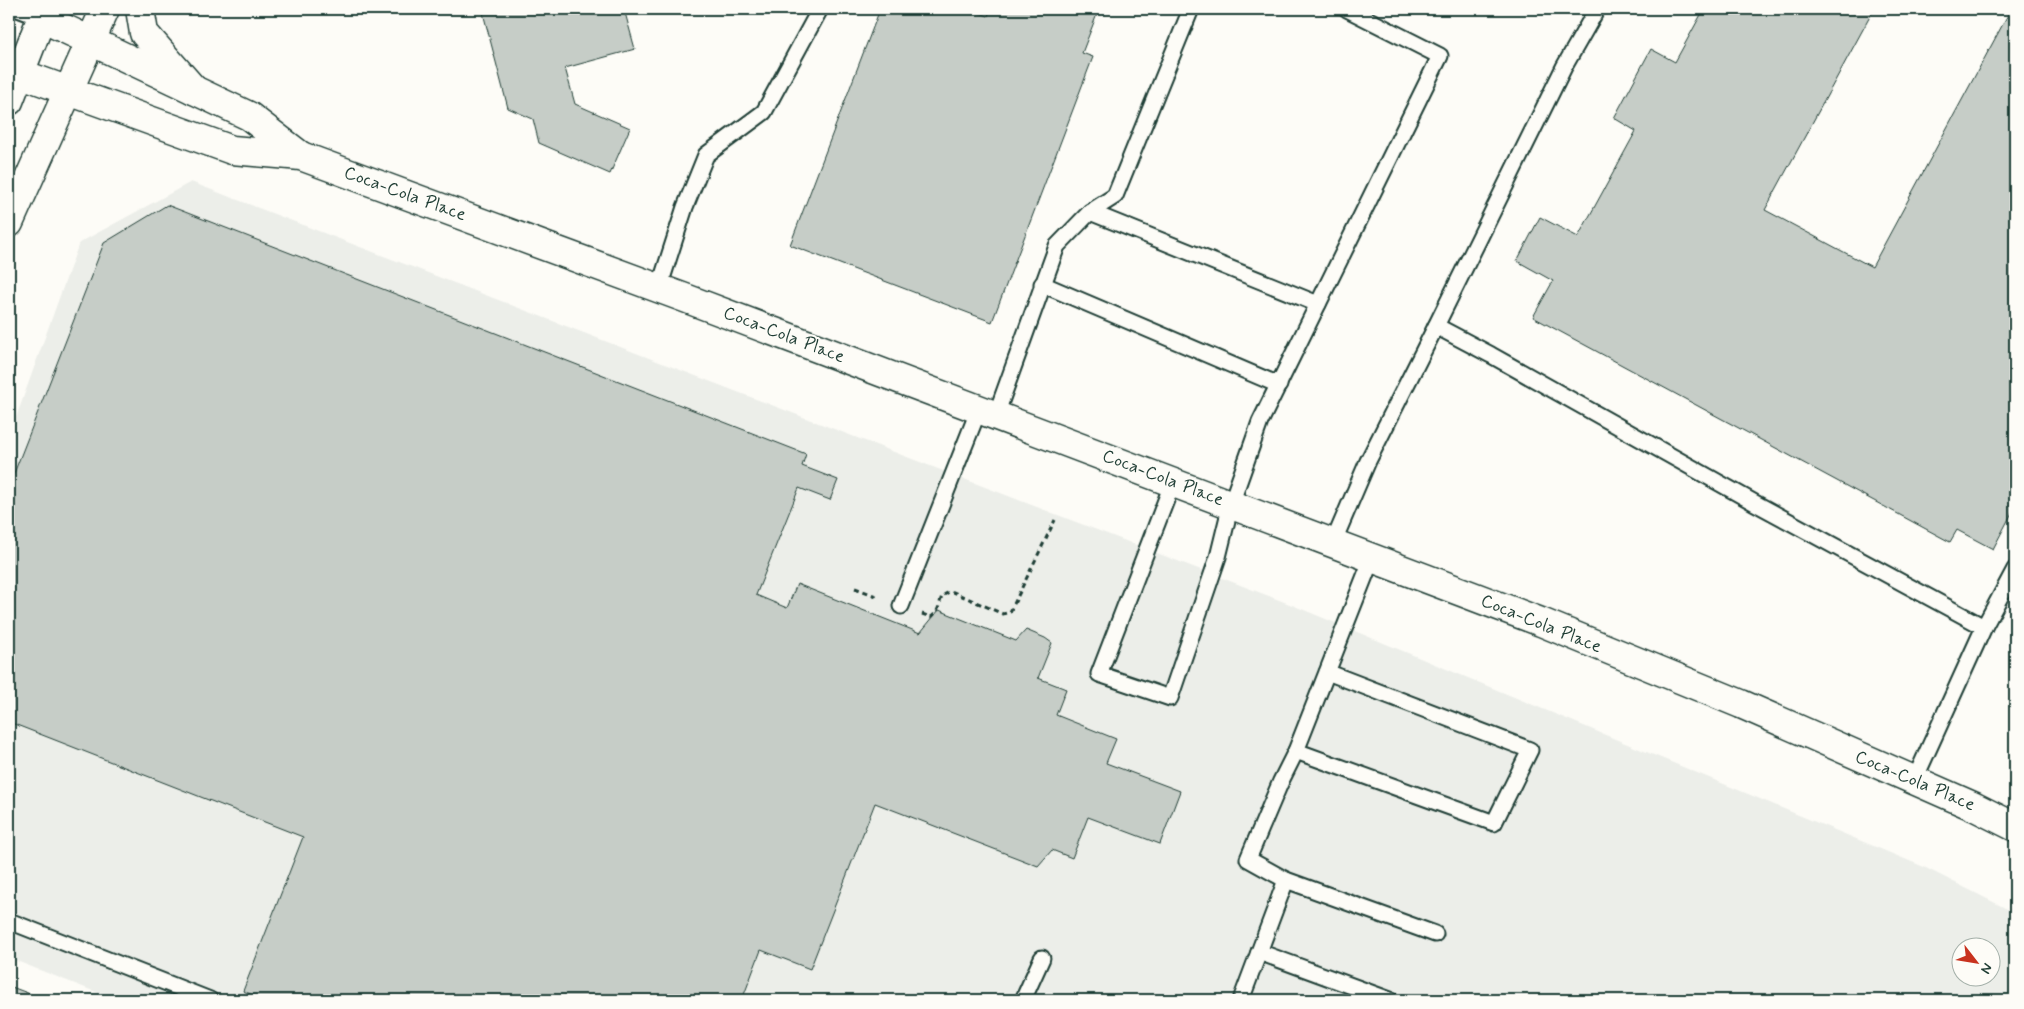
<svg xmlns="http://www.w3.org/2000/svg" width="2024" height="1009" viewBox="0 0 2024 1009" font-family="Mynerve,sans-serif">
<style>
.built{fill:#eceee9;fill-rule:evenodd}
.building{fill:#c6cdc7;stroke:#1f3d34}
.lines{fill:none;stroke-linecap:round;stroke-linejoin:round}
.service-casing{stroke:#1f3d34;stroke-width:19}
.tertiary-casing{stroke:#1f3d34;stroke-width:31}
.primary-casing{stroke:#1f3d34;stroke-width:31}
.path{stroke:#1f3d34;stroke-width:3;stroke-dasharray:5 4;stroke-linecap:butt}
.service{stroke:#fdfcf7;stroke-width:15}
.tertiary{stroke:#fdfcf7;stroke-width:28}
.primary{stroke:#fdfcf7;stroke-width:28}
.labels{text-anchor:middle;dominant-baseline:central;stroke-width:4;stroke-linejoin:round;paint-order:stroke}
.street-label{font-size:18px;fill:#1f3d34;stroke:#fdfcf7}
</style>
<rect width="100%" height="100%" fill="#fdfcf7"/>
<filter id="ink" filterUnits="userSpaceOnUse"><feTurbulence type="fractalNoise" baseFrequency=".02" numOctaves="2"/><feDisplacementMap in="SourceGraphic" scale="10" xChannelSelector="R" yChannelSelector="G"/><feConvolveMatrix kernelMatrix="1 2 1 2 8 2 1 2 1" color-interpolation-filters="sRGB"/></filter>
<g filter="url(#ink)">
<!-- built -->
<path class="built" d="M191,182L1292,605L1924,867L2015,913V1000H116L9,958V437L79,243ZM1962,946H1992V976H1962Z"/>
<!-- building -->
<g class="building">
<path d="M482,9H624L635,49L565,68L575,104L630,128L610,174L539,143L533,119L508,108Z"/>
<path d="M880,9H969L988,16L991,9H1099L1082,53L1093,57L992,322L790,245Z"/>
<path d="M1704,9H1874L1765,210L1872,267L2011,9H2015V507L1993,549L1957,530L1950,542L1533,317L1553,281L1517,261L1540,217L1578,237L1636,131L1614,118L1651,49L1675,62Z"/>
<path d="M167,205L806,454L802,466L838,480L830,500L799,488L756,595L787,608L797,584L920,633L939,610L1016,641L1026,630L1045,638L1052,643L1038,678L1066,689L1056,715L1116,739L1106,763L1180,791L1160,844L1088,817L1072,858L1052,850L1038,866L875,803L810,969L761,950L742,1000H265L243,991L303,837L9,722V486L104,243Z"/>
<path d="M9,986L46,1000H9Z"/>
</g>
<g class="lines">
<!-- service casing -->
<g class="service-casing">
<g id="service">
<path d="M18,9L42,18"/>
<path d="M1090,212L1318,304"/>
<path d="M1042,284L1279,385"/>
<path d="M659,288L685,207L706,155L764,112L820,9"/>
<path d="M1436,326L1564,67L1597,9"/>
<path d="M996,415L1057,246L1090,212L1115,196L1191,9"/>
<path d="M1173,482L1099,674L1170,698L1218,557L1231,504L1260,422L1440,56L1347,9"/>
<path d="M1333,543L1368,461L1436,326L1491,355L1755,503L1984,627L1914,781"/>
<path d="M901,606L979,409"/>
<path d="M1984,627L2015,569"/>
<path d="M1327,672L1530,750L1494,823L1296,751L1372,558"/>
<path d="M1286,880L1248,859L1281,781L1296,751"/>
<path d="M9,921L210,1000"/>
<path d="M1259,952L1390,1000"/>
<path d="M1023,1000L1042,958"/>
<path d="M1241,1000L1286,880L1435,934"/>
</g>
</g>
<!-- tertiary casing -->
<g class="tertiary-casing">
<g id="tertiary">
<path d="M42,18L249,116L301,156"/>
<path d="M19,73L232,150L301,156L685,298L1541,622L1741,704L1975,807L2015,827"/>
</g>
</g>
<!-- primary casing -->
<g class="primary-casing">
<g id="primary">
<path d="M140,9L144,33L194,90"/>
<path d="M9,101L45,9"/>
<path d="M9,223L105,9"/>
</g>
</g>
<!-- path -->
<g class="path">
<path d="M855,588L879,597"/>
<path d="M922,614L931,617C939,612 939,604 942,596L951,591L1003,614L1010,612L1055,520"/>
</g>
<!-- service -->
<use href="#service" class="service"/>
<!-- tertiary -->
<use href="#tertiary" class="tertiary"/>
<!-- primary -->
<use href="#primary" class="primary"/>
</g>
</g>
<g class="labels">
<!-- street labels -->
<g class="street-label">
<text transform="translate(405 194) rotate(20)">Coca-Cola Place</text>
<text transform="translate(784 335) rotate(21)">Coca-Cola Place</text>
<text transform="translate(1163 478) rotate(21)">Coca-Cola Place</text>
<text transform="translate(1541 624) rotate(22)">Coca-Cola Place</text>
<text transform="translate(1915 781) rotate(23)">Coca-Cola Place</text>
</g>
</g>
<!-- margin -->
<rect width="2024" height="1009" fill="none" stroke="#fdfcf7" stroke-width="30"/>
<rect x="15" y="15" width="1994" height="979" fill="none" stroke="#1f3d34" stroke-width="2" filter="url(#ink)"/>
<!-- north arrow -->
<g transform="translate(1976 962) rotate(121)"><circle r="24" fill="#fdfcf7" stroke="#a4b0a9"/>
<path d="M0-4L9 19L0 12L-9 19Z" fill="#c8321e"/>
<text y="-8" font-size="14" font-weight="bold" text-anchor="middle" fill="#1f3d34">N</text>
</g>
</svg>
